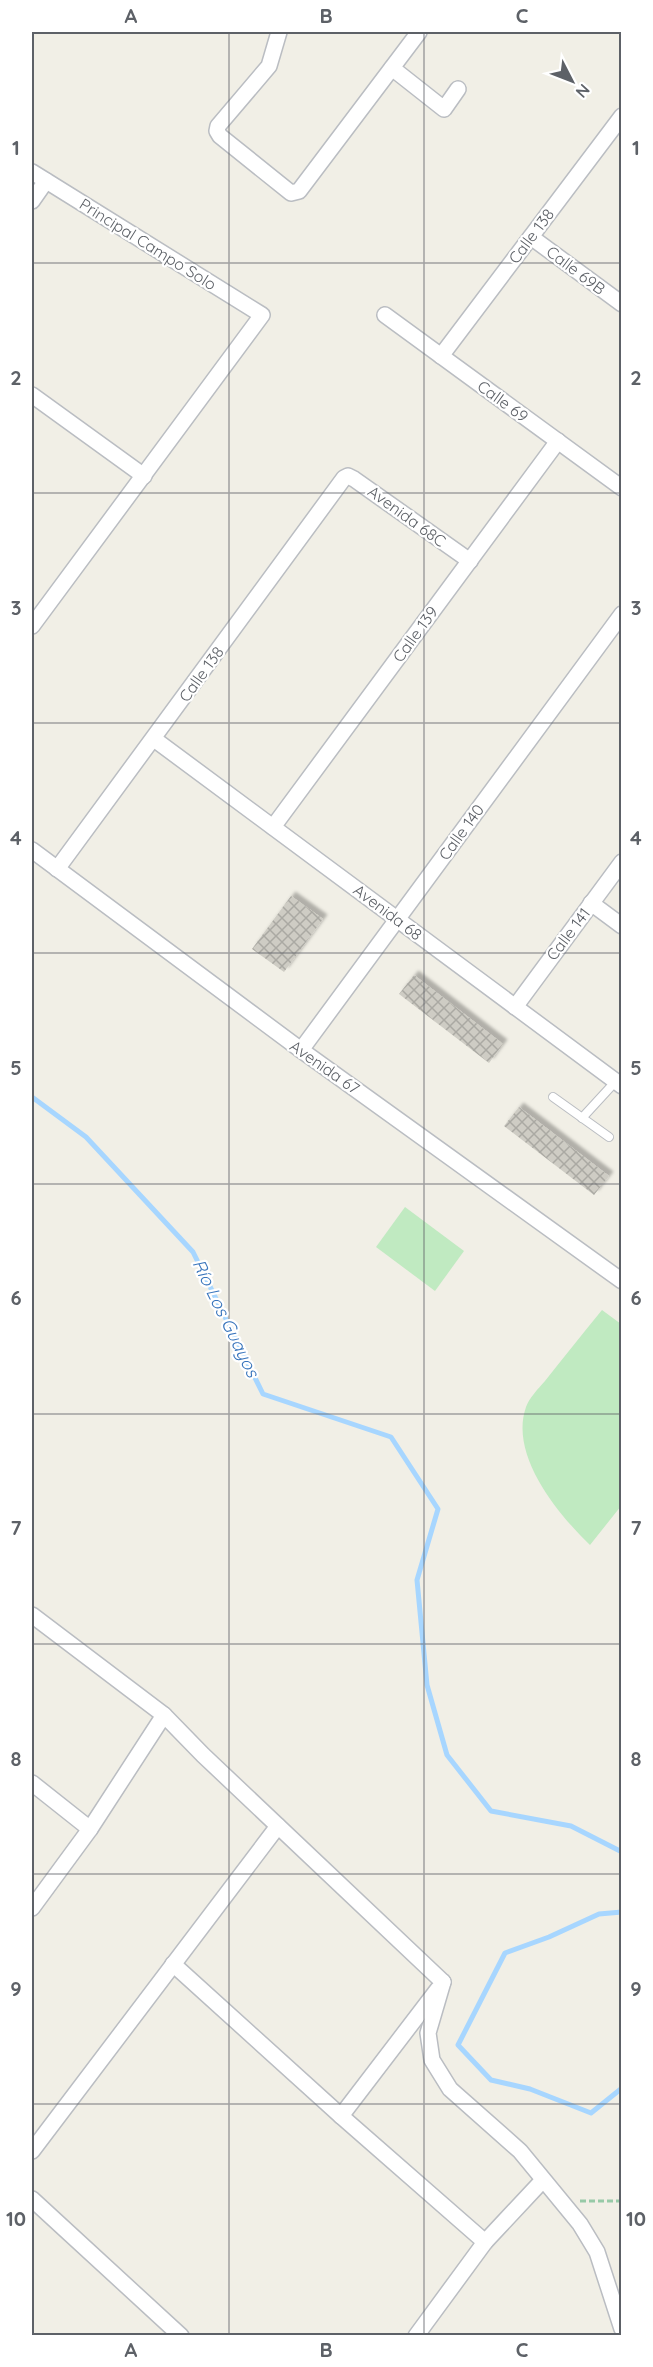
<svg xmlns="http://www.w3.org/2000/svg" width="653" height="2367" viewBox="0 0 653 2367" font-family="Quicksand,sans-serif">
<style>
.grass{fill:#c0eac1}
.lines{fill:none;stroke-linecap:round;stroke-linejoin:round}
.stream{stroke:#a7d6ff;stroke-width:5}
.building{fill:url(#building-cross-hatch);filter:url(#shadow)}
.service-casing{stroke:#babdc2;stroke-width:10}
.minor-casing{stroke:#babdc2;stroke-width:18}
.path{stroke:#97caa7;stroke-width:3;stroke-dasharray:6 3;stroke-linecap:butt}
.service{stroke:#fff;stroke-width:8}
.minor{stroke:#fff;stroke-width:15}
.grid{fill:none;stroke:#5d6167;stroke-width:1.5;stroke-opacity:0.55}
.labels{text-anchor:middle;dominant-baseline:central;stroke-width:4.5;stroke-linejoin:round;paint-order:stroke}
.street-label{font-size:16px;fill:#5d6167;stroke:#fff}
.water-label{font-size:18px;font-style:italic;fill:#3975bc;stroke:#fff}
.neatline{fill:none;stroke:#5d6167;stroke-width:2}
.grid-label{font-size:20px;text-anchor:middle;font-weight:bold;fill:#5d6167}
</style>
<defs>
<pattern id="building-cross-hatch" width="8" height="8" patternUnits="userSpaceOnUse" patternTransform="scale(1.5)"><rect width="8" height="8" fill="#ceccc4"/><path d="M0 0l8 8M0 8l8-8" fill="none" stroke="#aaa9a3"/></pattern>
<filter id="shadow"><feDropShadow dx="4.5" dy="-4.5" stdDeviation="1.5" flood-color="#0004"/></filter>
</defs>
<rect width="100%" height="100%" fill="#f1efe6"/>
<!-- grass -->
<g class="grass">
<path d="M405,1207L464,1251L435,1291L376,1247Z"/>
<path d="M602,1310L621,1324V1506L590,1545C558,1514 509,1455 526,1407C529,1398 538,1389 545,1381C564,1357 583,1333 602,1310Z"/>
</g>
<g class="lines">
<!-- stream -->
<g class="stream">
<path d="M32,1097L86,1137L193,1252L263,1394L391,1437L438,1509L417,1580L427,1685L447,1755L491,1811L571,1826L622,1852"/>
<path d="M622,1912L599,1914L549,1937L505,1953L458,2045L491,2080L530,2089L591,2113L622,2088"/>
</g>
</g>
<!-- building -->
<g class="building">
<path d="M291,896L323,919L284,972L252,949Z"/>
<path d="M414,975L503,1044L489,1063L399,994Z"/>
<path d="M519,1107L609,1176L594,1195L504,1126Z"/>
</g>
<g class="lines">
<!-- service casing -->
<g class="service-casing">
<g id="service">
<path d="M553,1097L609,1137"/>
<path d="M582,1118L616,1081"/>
</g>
</g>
<!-- minor casing -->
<g class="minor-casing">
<g id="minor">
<path d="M279,32L269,66L218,126L217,131L220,136L291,193L299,191L419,32"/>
<path d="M392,68L444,109L458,89"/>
<path d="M32,172L262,315L32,626"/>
<path d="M32,201L46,181"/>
<path d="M531,237L622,304"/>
<path d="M385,315L622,488"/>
<path d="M441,356L622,116"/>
<path d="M32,395L144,476"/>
<path d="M154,739L622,1086"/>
<path d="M273,827L558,441"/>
<path d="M32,850L301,1050L622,1281"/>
<path d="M57,869L344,478L348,476L354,479L470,561"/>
<path d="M591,903L622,926"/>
<path d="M515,1007L622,862"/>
<path d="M301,1050L622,614"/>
<path d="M32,1615L164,1715L203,1755L443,1982"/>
<path d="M32,1783L90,1829"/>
<path d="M32,1908L90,1829L164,1715"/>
<path d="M173,1964L341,2116L485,2242"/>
<path d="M443,1982L428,2033L432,2060L450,2089L520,2151L580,2224L597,2252L622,2329"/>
<path d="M341,2116L438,1989"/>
<path d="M32,2151L278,1826"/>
<path d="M32,2199L181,2336"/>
<path d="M416,2336L485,2242L543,2180"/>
</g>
</g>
<!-- path -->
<path class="path" d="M580,2201H622"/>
<!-- service -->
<use href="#service" class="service"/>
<!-- minor -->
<use href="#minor" class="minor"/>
</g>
<!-- grid -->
<path class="grid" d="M229,32V2336M424,32V2336M32,263H622M32,493H622M32,723H622M32,953H622M32,1184H622M32,1414H622M32,1644H622M32,1874H622M32,2104H622"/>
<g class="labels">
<!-- street labels -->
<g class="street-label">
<text transform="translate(531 236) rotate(-53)">Calle 138</text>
<text transform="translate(148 244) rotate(32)">Principal Campo Solo</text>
<text transform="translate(576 270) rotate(37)">Calle 69B</text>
<text transform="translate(503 401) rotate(36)">Calle 69</text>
<text transform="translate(407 516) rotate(36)">Avenida 68C</text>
<text transform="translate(415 634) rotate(-54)">Calle 139</text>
<text transform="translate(201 674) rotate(-54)">Calle 138</text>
<text transform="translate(461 832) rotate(-54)">Calle 140</text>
<text transform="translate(388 912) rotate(37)">Avenida 68</text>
<text transform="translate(568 934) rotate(-53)">Calle 141</text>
<text transform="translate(325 1067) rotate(35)">Avenida 67</text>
</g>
<!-- water labels -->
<g class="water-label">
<text transform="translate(226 1318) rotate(64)">Río Los Guayos</text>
</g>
</g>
<!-- border -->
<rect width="653" height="2367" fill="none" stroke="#ffffff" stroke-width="66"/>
<!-- north arrow -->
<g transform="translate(572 81) rotate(132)" stroke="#ffffff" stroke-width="4.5" paint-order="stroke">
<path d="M0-4.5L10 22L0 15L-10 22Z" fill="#5d6167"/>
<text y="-9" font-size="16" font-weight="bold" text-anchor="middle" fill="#5d6167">N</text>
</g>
<rect x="33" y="33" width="587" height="2301" class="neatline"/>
<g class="grid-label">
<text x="131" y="23">A</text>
<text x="326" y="23">B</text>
<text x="522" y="23">C</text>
<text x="16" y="155">1</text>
<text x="636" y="155">1</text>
<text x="16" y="385">2</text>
<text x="636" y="385">2</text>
<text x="16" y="615">3</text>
<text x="636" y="615">3</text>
<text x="16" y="845">4</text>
<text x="636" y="845">4</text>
<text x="16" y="1075">5</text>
<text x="636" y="1075">5</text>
<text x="16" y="1305">6</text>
<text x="636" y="1305">6</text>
<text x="16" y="1535">7</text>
<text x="636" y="1535">7</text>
<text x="16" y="1766">8</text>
<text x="636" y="1766">8</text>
<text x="16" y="1996">9</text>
<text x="636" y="1996">9</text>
<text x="16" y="2226">10</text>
<text x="636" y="2226">10</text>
<text x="131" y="2357">A</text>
<text x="326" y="2357">B</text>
<text x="522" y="2357">C</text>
</g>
</svg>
